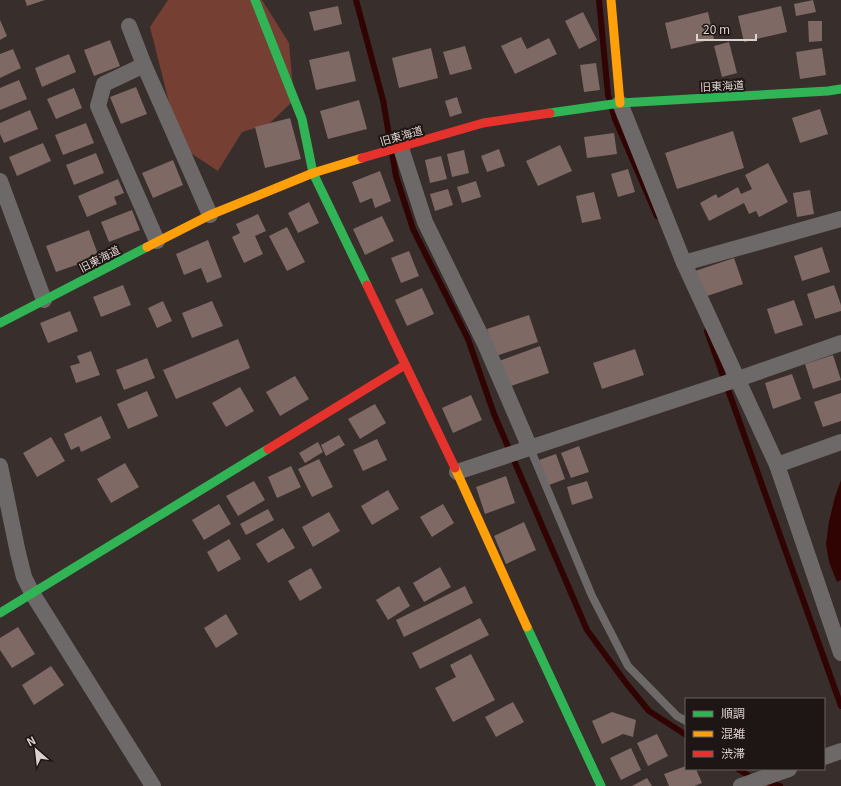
<svg xmlns="http://www.w3.org/2000/svg" width="841" height="786" viewBox="0 0 841 786" font-family="Georgia,'Noto Sans JP',serif">
<style>
.green{fill:#753f34}
.water{fill:#310404}
.lines{fill:none;stroke-linecap:round;stroke-linejoin:round}
.stream{stroke:#310404;stroke-width:6}
.building{fill:#7e6965}
.lane{stroke:#6d6968;stroke-width:8}
.street{stroke:#6d6968;stroke-width:16}
.fast{stroke:#30b455;stroke-width:9}
.slow{stroke:#ff9f0a;stroke-width:9}
.jam{stroke:#e5322d;stroke-width:9}
.labels{text-anchor:middle;dominant-baseline:central;stroke-width:4;stroke-linejoin:round;paint-order:stroke}
.street-label{font-size:11px;fill:#ddd1ce;stroke:#1e1614}
</style>
<rect width="100%" height="100%" fill="#382e2c"/>
<!-- green -->
<path class="green" d="M168,0H262L289,43L294,100L269,124L242,132L218,171L180,146L150,27Z"/>
<!-- water -->
<path class="water" d="M841,480V580L837,582L829,562L826,544L829,521L835,497Z"/>
<g class="lines">
<!-- stream -->
<g class="stream">
<path d="M356,0L383,100L396,176L413,229L468,339L494,414L587,630L626,683L649,711L686,735"/>
<path d="M599,0L608,95L615,119L657,216"/>
<path d="M707,331L841,706"/>
<path d="M738,769L754,779"/>
<path d="M764,782L780,786"/>
</g>
</g>
<!-- building -->
<g class="building">
<path d="M25,0H45L27,6Z"/>
<path d="M813,0L816,12L796,16L794,4Z"/>
<path d="M338,6L342,24L314,31L309,12Z"/>
<path d="M781,6L787,32L744,42L738,16Z"/>
<path d="M583,12L597,40L579,49L565,21Z"/>
<path d="M708,12L714,39L671,49L665,23Z"/>
<path d="M0,20L7,36L0,40Z"/>
<path d="M808,21H822V41L809,42Z"/>
<path d="M521,37L527,49L549,38L557,54L515,74L501,46Z"/>
<path d="M110,40L120,66L94,76L84,50Z"/>
<path d="M729,42L737,73L722,77L714,46Z"/>
<path d="M465,46L472,69L450,75L443,52Z"/>
<path d="M431,48L438,78L399,88L392,58Z"/>
<path d="M822,48L826,75L800,79L796,52Z"/>
<path d="M13,49L21,68L0,78V54Z"/>
<path d="M349,51L356,81L316,90L309,60Z"/>
<path d="M69,54L76,72L42,87L35,68Z"/>
<path d="M596,63L600,90L584,92L580,65Z"/>
<path d="M19,80L27,99L0,110V88Z"/>
<path d="M136,87L147,114L121,124L110,97Z"/>
<path d="M74,88L82,108L56,119L47,99Z"/>
<path d="M457,97L462,113L450,117L445,101Z"/>
<path d="M359,100L367,129L328,139L320,111Z"/>
<path d="M820,109L828,134L800,143L792,118Z"/>
<path d="M30,110L38,129L4,143L0,134V123Z"/>
<path d="M290,118L301,159L265,168L255,127Z"/>
<path d="M86,123L94,143L63,155L55,135Z"/>
<path d="M733,131L744,168L677,189L665,153Z"/>
<path d="M614,133L617,154L587,158L584,137Z"/>
<path d="M43,143L51,161L17,176L9,157Z"/>
<path d="M560,145L572,171L538,186L526,161Z"/>
<path d="M499,149L505,166L487,172L481,156Z"/>
<path d="M464,150L469,173L452,177L447,154Z"/>
<path d="M96,153L104,173L74,185L66,165Z"/>
<path d="M441,156L447,179L430,183L425,160Z"/>
<path d="M173,160L183,185L153,198L142,173Z"/>
<path d="M768,163L788,202L759,217L756,211L749,214L744,203L709,221L700,203L716,194L718,198L738,187L741,194L752,189L745,175Z"/>
<path d="M628,169L635,192L618,197L611,174Z"/>
<path d="M380,171L391,201L375,208L372,198L360,203L352,182Z"/>
<path d="M118,179L124,193L114,197L117,204L87,217L78,196Z"/>
<path d="M476,181L481,197L462,203L457,187Z"/>
<path d="M448,189L453,205L435,211L430,194Z"/>
<path d="M810,190L814,214L797,217L793,193Z"/>
<path d="M594,192L601,219L582,223L576,196Z"/>
<path d="M309,202L319,223L298,233L288,213Z"/>
<path d="M132,210L140,230L109,242L101,222Z"/>
<path d="M258,214L266,231L255,236L263,254L244,263L232,237L240,233L236,224Z"/>
<path d="M382,216L394,241L365,255L353,229Z"/>
<path d="M287,227L305,262L287,271L269,236Z"/>
<path d="M89,230L99,257L56,272L46,246Z"/>
<path d="M208,240L222,277L207,283L201,268L184,275L176,254Z"/>
<path d="M822,247L830,272L802,281L794,256Z"/>
<path d="M409,251L419,276L401,283L391,258Z"/>
<path d="M734,258L743,284L701,298L692,272Z"/>
<path d="M123,285L131,305L101,317L93,297Z"/>
<path d="M834,285L841,305V311L815,319L807,294Z"/>
<path d="M422,288L434,314L407,326L395,300Z"/>
<path d="M794,300L803,325L775,334L767,309Z"/>
<path d="M163,301L172,321L157,328L148,308Z"/>
<path d="M212,301L223,326L192,338L182,313Z"/>
<path d="M70,311L78,331L48,343L40,323Z"/>
<path d="M529,315L538,342L496,356L487,329Z"/>
<path d="M238,339L250,368L176,399L163,370Z"/>
<path d="M540,346L549,373L508,387L499,361Z"/>
<path d="M635,349L644,375L602,389L593,363Z"/>
<path d="M91,351L100,375L76,383L70,366L80,363L77,356Z"/>
<path d="M833,355L841,380L813,389L805,364Z"/>
<path d="M147,358L155,378L124,390L116,370Z"/>
<path d="M792,374L801,399L773,409L765,383Z"/>
<path d="M295,376L309,399L280,416L266,392Z"/>
<path d="M240,387L254,411L226,427L212,403Z"/>
<path d="M147,391L158,416L128,429L117,404Z"/>
<path d="M841,393V421L823,427L814,402Z"/>
<path d="M471,395L482,420L453,433L442,408Z"/>
<path d="M375,404L386,423L360,439L348,419Z"/>
<path d="M101,416L111,438L81,452L79,446L71,450L64,434Z"/>
<path d="M339,435L345,445L326,456L321,445Z"/>
<path d="M51,437L65,461L37,477L23,453Z"/>
<path d="M377,439L387,460L363,471L353,450Z"/>
<path d="M318,442L323,452L305,463L299,453Z"/>
<path d="M579,446L589,472L571,478L561,453Z"/>
<path d="M556,454L565,479L549,485L539,460Z"/>
<path d="M319,459L333,487L312,497L298,469Z"/>
<path d="M125,463L139,487L111,503L97,479Z"/>
<path d="M291,466L301,487L277,498L268,477Z"/>
<path d="M506,476L515,503L485,514L476,487Z"/>
<path d="M254,481L265,500L238,516L226,496Z"/>
<path d="M587,481L593,498L572,505L567,487Z"/>
<path d="M388,490L399,509L372,525L361,506Z"/>
<path d="M219,504L231,524L204,540L192,520Z"/>
<path d="M443,504L454,523L432,537L420,517Z"/>
<path d="M268,509L274,520L246,535L240,524Z"/>
<path d="M329,512L340,531L313,547L302,527Z"/>
<path d="M524,522L536,550L506,564L494,536Z"/>
<path d="M283,528L295,548L268,563L256,544Z"/>
<path d="M229,539L241,559L218,572L207,552Z"/>
<path d="M440,567L451,587L424,602L413,583Z"/>
<path d="M311,568L322,588L300,601L288,581Z"/>
<path d="M399,586L410,606L388,620L376,600Z"/>
<path d="M465,586L473,603L404,637L396,620Z"/>
<path d="M226,614L238,634L216,648L204,628Z"/>
<path d="M480,618L489,635L420,669L412,653Z"/>
<path d="M18,627L35,654L12,668L0,650V638Z"/>
<path d="M471,654L495,700L453,722L435,688L456,677L450,665Z"/>
<path d="M51,666L64,685L34,705L22,685Z"/>
<path d="M513,702L524,722L496,737L485,717Z"/>
<path d="M612,712L636,720L633,737L623,734L602,744L592,721Z"/>
<path d="M657,734L668,756L648,766L637,743Z"/>
<path d="M631,748L641,770L621,780L610,758Z"/>
<path d="M686,766V769H696L702,783L694,786H669L664,774Z"/>
<path d="M647,778L652,786H632Z"/>
</g>
<g class="lines">
<!-- lane -->
<path class="lane" d="M530,448L592,596L628,666L677,716L686,721"/>
<!-- street -->
<g class="street">
<path d="M129,26L144,65L210,215"/>
<path d="M144,65L104,84L98,106L157,241"/>
<path d="M620,103L684,263L777,465L841,653"/>
<path d="M401,148L425,222L486,346L530,448"/>
<path d="M0,181L44,300"/>
<path d="M684,263L841,219"/>
<path d="M777,465L841,442"/>
<path d="M0,466L18,553L24,577L32,593L153,786"/>
<path d="M457,472L738,379L841,343"/>
<path d="M824,757L841,751"/>
<path d="M741,786L789,769"/>
</g>
<!-- fast -->
<g class="fast">
<path d="M255,0L302,119L313,173L367,285"/>
<path d="M550,113L620,103L828,91L841,89"/>
<path d="M0,323L147,247"/>
<path d="M0,613L268,449"/>
<path d="M527,627L601,786"/>
</g>
<!-- slow -->
<g class="slow">
<path d="M611,0L620,103"/>
<path d="M147,247L210,215L313,173L362,158"/>
<path d="M455,468L527,627"/>
</g>
<!-- jam -->
<g class="jam">
<path d="M362,158L483,123L550,113"/>
<path d="M367,285L455,468"/>
<path d="M268,449L405,365"/>
</g>
</g>
<g class="labels">
<!-- street labels -->
<g class="street-label">
<text transform="translate(722 85) rotate(-3)">旧東海道</text>
<text transform="translate(401 135) rotate(-16)">旧東海道</text>
<text transform="translate(99 258) rotate(-27)">旧東海道</text>
</g>
</g>
<!-- legend -->
<rect x="685" y="698" width="140" height="72" fill="#1e1614" stroke="#6a615e"/>
<rect x="693" y="711" width="20" height="6" fill="#30b455" stroke="#6a615e"/>
<text x="721" y="718" font-size="12" fill="#ddd1ce">順調</text>
<rect x="693" y="731" width="20" height="6" fill="#ff9f0a" stroke="#6a615e"/>
<text x="721" y="738" font-size="12" fill="#ddd1ce">混雑</text>
<rect x="693" y="751" width="20" height="6" fill="#e5322d" stroke="#6a615e"/>
<text x="721" y="758" font-size="12" fill="#ddd1ce">渋滞</text>
<!-- north arrow -->
<g transform="translate(36 750) rotate(332)" stroke="#1e1614" stroke-width="3" paint-order="stroke">
<path d="M0-3L7 15L0 10L-7 15Z" fill="#ddd1ce"/>
<text y="-6" font-size="11" font-weight="bold" text-anchor="middle" fill="#ddd1ce">N</text>
</g>
<!-- scale -->
<path d="M697 34v6h59v-6" fill="none" stroke="#ddd1ce" stroke-width="2"/>
<text x="703" y="34" font-size="12" fill="#ddd1ce" stroke="#1e1614" stroke-width="3" paint-order="stroke">20 m</text>
</svg>
